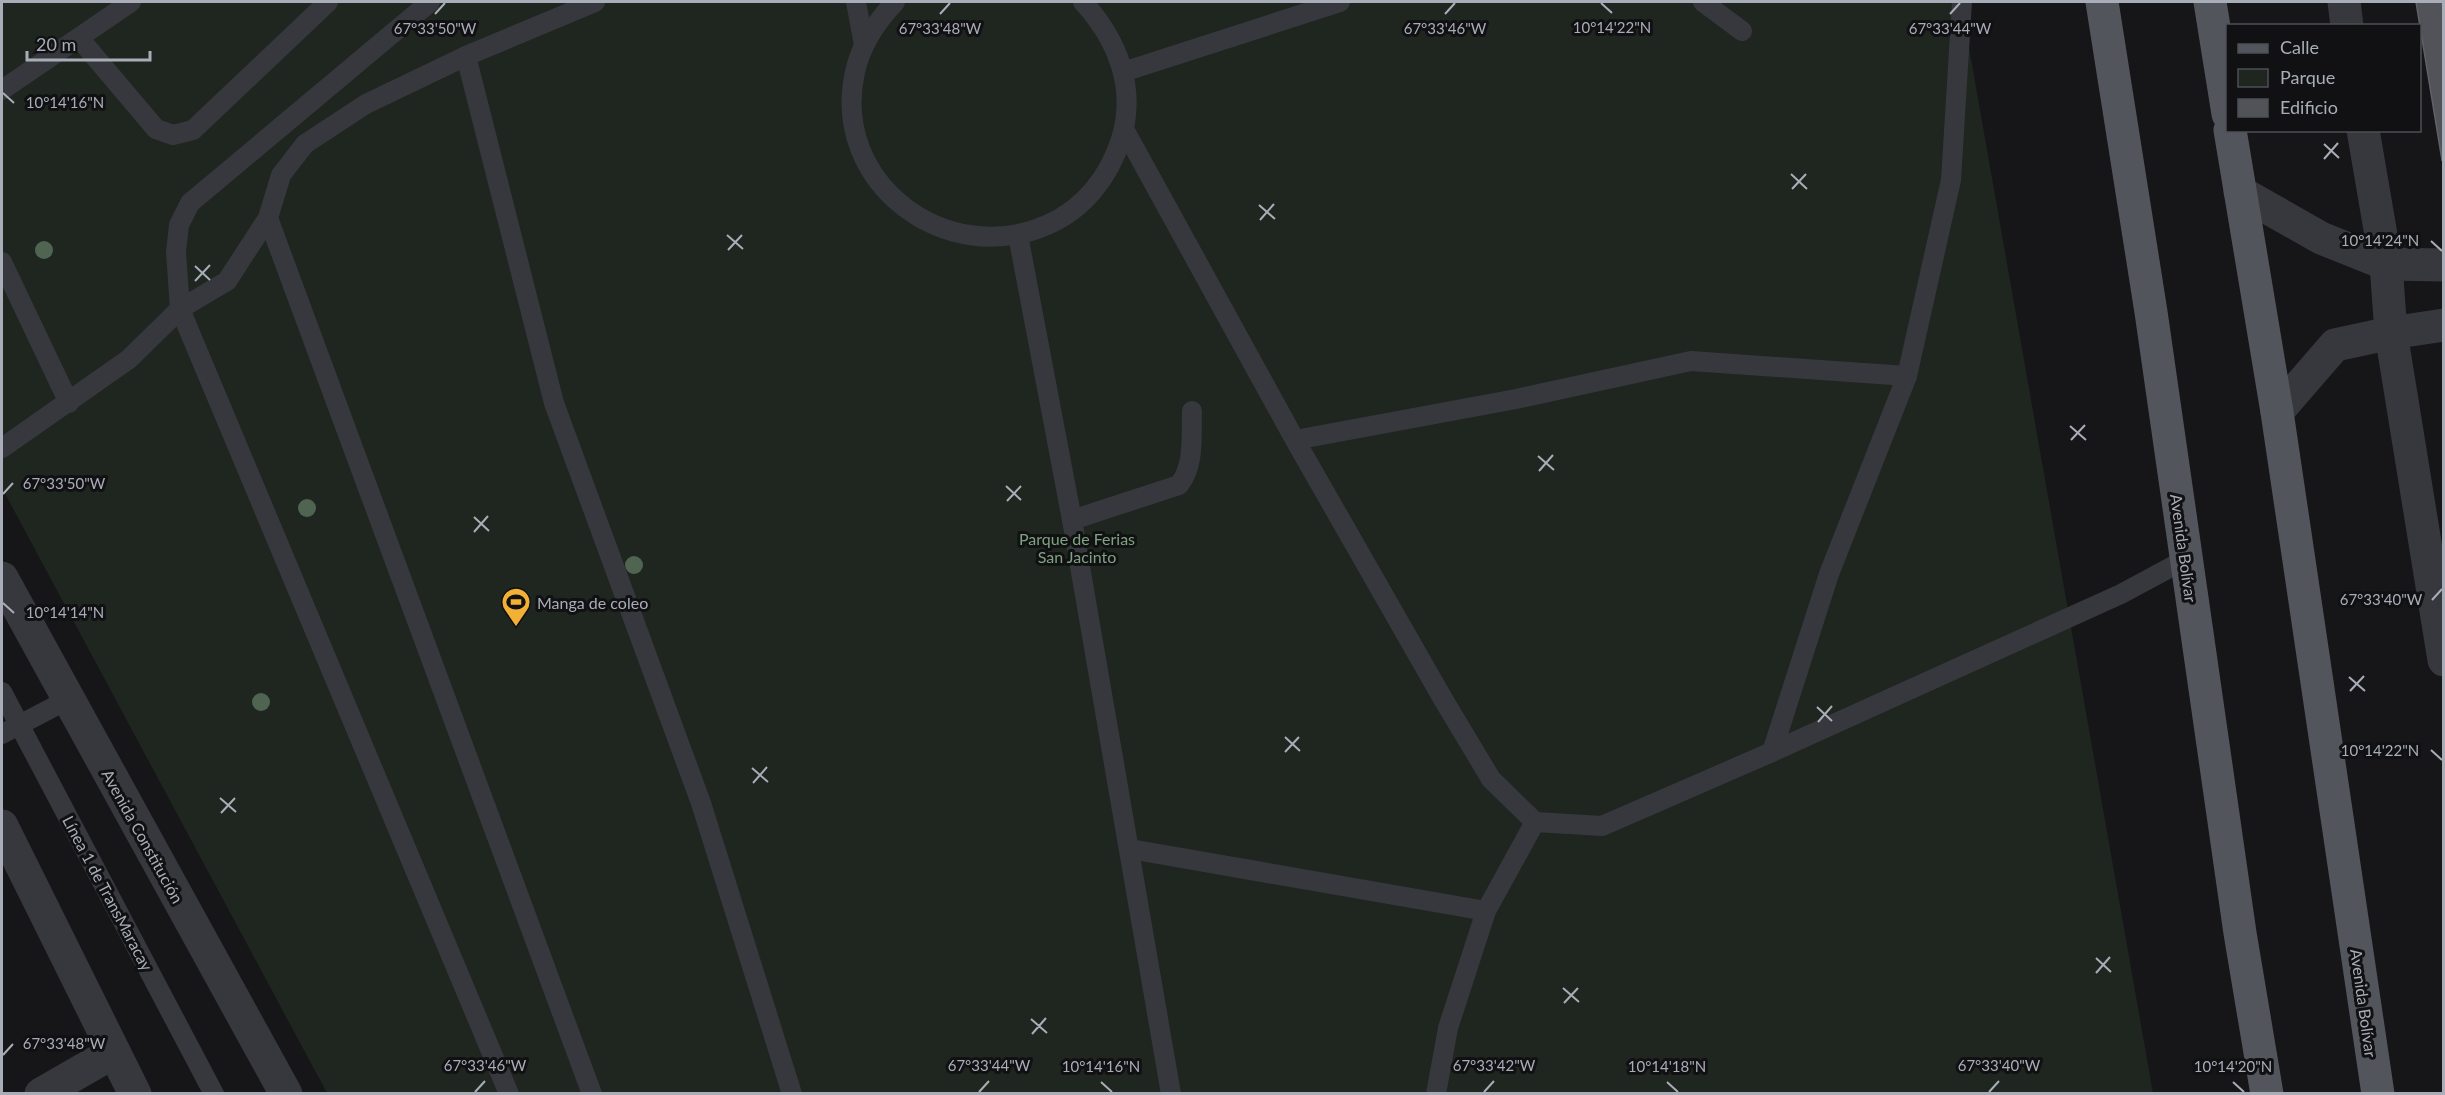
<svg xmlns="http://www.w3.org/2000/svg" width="2445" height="1095" viewBox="0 0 2445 1095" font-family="Lato,sans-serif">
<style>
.green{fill:#1e261f}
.building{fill:#525359;stroke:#5f6168;stroke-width:1.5}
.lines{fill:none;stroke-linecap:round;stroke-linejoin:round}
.service{stroke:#37383d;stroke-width:20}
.minor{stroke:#37383d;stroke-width:33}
.tertiary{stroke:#37383d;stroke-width:33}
.primary{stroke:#53555c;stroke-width:33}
.tree{fill:#506452}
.ticks{fill:none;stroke:#a8adb8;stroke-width:2}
.labels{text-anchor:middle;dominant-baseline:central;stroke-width:6;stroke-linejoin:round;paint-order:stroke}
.park-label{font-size:16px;fill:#7fa381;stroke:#111113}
.street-label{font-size:16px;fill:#a8adb8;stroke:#111113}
.poi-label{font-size:16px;fill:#a8adb8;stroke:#111113;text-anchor:start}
.ticks-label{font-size:15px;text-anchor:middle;fill:#a8adb8;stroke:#111113;stroke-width:6;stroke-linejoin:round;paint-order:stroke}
</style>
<rect width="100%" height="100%" fill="#161618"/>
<!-- green -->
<path class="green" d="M2,2H1961L2153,1093H327L2,488Z"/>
<!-- building -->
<path class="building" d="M2416,2H2444V159L2442,160Z"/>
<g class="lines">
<!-- service -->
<g class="service">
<path d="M430,2L190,203L179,225L176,252L180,309L509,1094"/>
<path d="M856,2L864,45"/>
<path d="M895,2C876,22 861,44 855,72C830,183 946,269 1047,225C1084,209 1109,177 1121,139C1137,88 1117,39 1083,2"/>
<path d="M1703,2L1742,31"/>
<path d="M79,38L156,129L173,135L193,130L328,2"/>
<path d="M466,56L554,403L701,803L792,1094"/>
<path d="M1123,72L1340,2"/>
<path d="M2,90L131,2"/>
<path d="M1124,129L1295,440L1443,699L1491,779L1535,822L1602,826L1772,752L2121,594L2186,559"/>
<path d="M268,218L592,1094"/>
<path d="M1018,235L1072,520L1171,1094"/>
<path d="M2,262L69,403"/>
<path d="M1295,440L1516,399L1691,361L1907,376"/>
<path d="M2,448L129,359L180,309L227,281L268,218L281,175L305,144L366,104L466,56L595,2"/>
<path d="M1072,520L1179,485C1195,465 1191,436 1192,411"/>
<path d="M2,692L214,1094"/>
<path d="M2,734L67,700"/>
<path d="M1772,752L1829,574L1907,376L1951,180L1962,2"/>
<path d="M1130,849L1486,911"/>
<path d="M1436,1094L1448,1028L1486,911L1535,822"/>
</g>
<!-- minor -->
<g class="minor">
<path d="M2344,2L2347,26"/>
<path d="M2363,130L2386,264L2391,333L2444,660"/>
<path d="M2240,192L2321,238L2386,264L2444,265"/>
<path d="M2277,412L2335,345L2391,333L2444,325"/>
<path d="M41,1094L114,1052"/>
</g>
<!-- tertiary -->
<g class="tertiary">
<path d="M2,578L286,1094"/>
<path d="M2,826L135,1094"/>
</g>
<!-- primary -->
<g class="primary">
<path d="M2102,2L2151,312L2240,933L2267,1094"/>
<path d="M2210,2L2228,114"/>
<path d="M2230,130L2277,412L2378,1094"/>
</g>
</g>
<!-- trees -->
<g class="tree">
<circle cx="44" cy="250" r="9"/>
<circle cx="307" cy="508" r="9"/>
<circle cx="634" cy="565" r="9"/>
<circle cx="261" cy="702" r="9"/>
</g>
<!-- ticks -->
<path class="ticks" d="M1601,3L1612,13M435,14L445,3M940,14L950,3M1445,14L1455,3M1950,14L1960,3M3,93L14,103M2324,144L2339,158M2324,159L2338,143M1791,174L1807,189M1792,189L1806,174M1259,205L1275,219M1260,220L1274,204M727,235L743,249M2431,241L2442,251M728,250L742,235M195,266L210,280M195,281L210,265M2070,426L2086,440M2071,440L2085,425M1538,456L1554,470M1539,471L1553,455M1006,486L1021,500M3,494L13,483M1007,501L1021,486M474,517L489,531M474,532L488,516M2432,600L2442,589M3,603L14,613M2349,677L2365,691M2350,691L2364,676M1817,707L1832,721M1818,722L1832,706M1285,737L1300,751M2431,750L2442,760M1285,752L1299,737M752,768L768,782M753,783L767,767M220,798L236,812M221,813L235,798M2096,958L2111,972M2096,973L2110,957M1563,988L1579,1002M1564,1003L1578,988M1031,1019L1047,1033M1032,1034L1046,1018M3,1055L13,1044M1101,1082L1112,1092M1667,1082L1678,1092M2233,1082L2244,1092M475,1092L485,1081M979,1092L989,1081M1484,1092L1494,1081M1989,1092L1999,1081"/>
<!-- icons -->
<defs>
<g id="stadium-pin" transform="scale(1.5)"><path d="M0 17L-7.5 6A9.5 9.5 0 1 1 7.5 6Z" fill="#f2b134" stroke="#111113"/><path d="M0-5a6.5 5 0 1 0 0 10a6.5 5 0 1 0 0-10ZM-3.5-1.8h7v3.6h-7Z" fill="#111"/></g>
</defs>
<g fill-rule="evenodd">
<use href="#stadium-pin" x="516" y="602"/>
</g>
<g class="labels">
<!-- park labels -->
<g class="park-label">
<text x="1077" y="538">Parque de Ferias<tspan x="1077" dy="18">San Jacinto</tspan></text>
</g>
<!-- street labels -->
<g class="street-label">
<text transform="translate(2184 548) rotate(82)">Avenida Bolívar</text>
<text transform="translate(143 836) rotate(61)">Avenida Constitución</text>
<text transform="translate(108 893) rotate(62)">Línea 1 de TransMaracay</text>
<text transform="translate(2364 1003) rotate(82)">Avenida Bolívar</text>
</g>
<!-- poi labels -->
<g class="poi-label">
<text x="537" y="602">Manga de coleo</text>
</g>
</g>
<g class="ticks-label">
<text x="1612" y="33">10°14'22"N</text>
<text x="435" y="34">67°33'50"W</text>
<text x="940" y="34">67°33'48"W</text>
<text x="1445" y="34">67°33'46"W</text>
<text x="1950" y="34">67°33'44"W</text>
<text x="65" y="108">10°14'16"N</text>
<text x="2380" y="246">10°14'24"N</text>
<text x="64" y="489">67°33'50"W</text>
<text x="2381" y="605">67°33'40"W</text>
<text x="65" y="618">10°14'14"N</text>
<text x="2380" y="756">10°14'22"N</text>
<text x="64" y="1049">67°33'48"W</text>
<text x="485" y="1071">67°33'46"W</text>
<text x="989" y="1071">67°33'44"W</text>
<text x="1494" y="1071">67°33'42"W</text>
<text x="1999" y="1071">67°33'40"W</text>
<text x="1101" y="1072">10°14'16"N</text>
<text x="1667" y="1072">10°14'18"N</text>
<text x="2233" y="1072">10°14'20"N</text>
</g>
<!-- border -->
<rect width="2445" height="1095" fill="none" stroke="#a8adb8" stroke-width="6"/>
<!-- legend -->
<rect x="2226" y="24" width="195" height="108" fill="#111113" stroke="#4d4f55" stroke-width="1.5"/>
<rect x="2238" y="44" width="30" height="9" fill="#53555c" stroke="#4d4f55" stroke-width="1.5"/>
<text x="2280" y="54" font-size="18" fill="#a8adb8">Calle</text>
<rect x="2238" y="69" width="30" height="18" fill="#1e261f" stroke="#4d4f55" stroke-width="1.5"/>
<text x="2280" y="84" font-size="18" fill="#a8adb8">Parque</text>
<rect x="2238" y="99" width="30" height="18" fill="#525359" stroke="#4d4f55" stroke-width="1.5"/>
<text x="2280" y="114" font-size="18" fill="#a8adb8">Edificio</text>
<!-- scale -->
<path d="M27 51v9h123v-9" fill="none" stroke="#a8adb8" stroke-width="3"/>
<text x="36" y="51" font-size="18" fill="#a8adb8" stroke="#111113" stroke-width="4.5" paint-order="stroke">20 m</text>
</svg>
